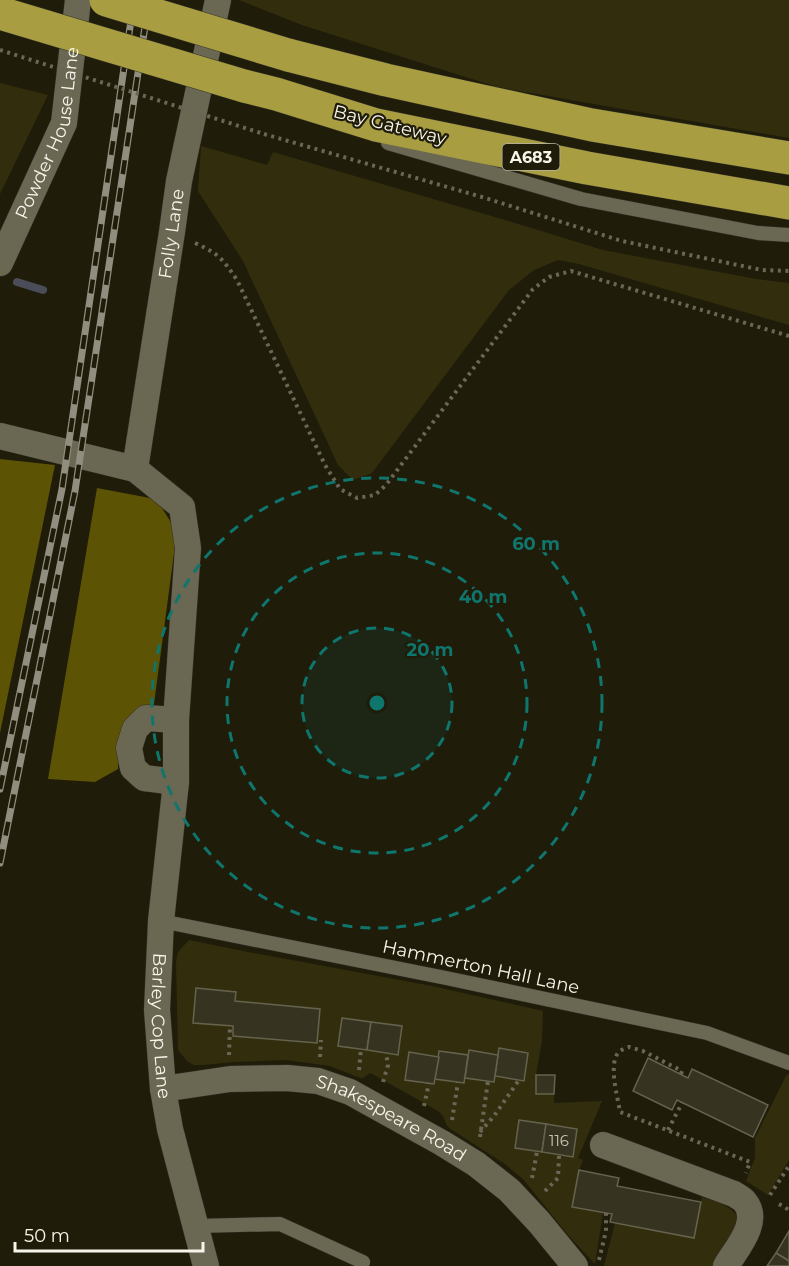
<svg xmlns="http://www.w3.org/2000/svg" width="789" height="1266" viewBox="0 0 789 1266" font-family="Montserrat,sans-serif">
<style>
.green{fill:#322e0d}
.forest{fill:#5c5304}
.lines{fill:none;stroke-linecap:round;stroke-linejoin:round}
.stream{stroke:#4a4d57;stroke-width:8}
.building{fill:#363421;stroke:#65634e;stroke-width:1.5}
.lane-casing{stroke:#34322a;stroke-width:15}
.street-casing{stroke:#34322a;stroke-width:27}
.highway-casing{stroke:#34322a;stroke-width:34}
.path{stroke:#6a6757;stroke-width:4;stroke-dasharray:3 4.5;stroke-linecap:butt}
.lane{stroke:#6a6753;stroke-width:14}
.street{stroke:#6a6753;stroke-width:26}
.highway{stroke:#a89d40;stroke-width:33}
.rail-casing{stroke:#918e80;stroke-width:7}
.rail{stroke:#1f1c0a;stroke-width:4.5;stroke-dasharray:14;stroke-linecap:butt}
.highway-bridge-casing{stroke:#34322a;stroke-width:34;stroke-linecap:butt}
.path-bridge{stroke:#6a6757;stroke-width:4;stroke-dasharray:3 4.5;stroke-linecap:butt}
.highway-bridge{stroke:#a89d40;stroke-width:33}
.ring{fill:none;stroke:#0f766e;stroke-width:3;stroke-dasharray:10 8}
.labels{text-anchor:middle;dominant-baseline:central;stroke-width:4.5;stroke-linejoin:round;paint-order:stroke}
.number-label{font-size:15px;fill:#c7c5b7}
.shield{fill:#1f1c0a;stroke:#b6b4a6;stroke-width:1.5}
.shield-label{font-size:16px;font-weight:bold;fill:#f7f5e9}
.street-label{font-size:18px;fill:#f7f5e9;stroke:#1f1c0a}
.centre{fill:#0f766e;stroke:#1f1c0a;stroke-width:3}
.ring-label{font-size:18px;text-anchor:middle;font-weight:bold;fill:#0f766e;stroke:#1f1c0a;stroke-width:4.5;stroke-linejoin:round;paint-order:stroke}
</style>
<rect width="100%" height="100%" fill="#1f1c0a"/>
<!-- green -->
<g class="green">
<path d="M239,0H789V138L497,87L302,25Z"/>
<path d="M0,83L48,95L0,194Z"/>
<path d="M201,146L267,165L273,152L525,226L603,250L756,279L789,283V325L579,264L558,260L534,270L509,290L372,473L353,480L338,465L243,261L198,191Z"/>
<path d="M189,940L243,951L432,986L543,1011L542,1040L536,1075V1094H554V1103L602,1101L578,1158L583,1160L579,1170L573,1207L603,1213L595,1264L568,1235L524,1180L505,1164L449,1128C443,1122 447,1118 438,1111L376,1076L370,1073L363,1078H360L330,1066L286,1060L235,1062L202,1065H194L187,1061L178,1050L176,962L178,952Z"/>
<path d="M787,1074L789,1075V1160L768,1195L746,1181L755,1158V1138Z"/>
<path d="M702,1197C716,1202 734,1205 740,1222L716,1266H604L615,1223L694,1237Z"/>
</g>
<!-- forest -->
<g class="forest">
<path d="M0,459L55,465L0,733Z"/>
<path d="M97,488L150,498L162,508L172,524L175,546L154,704L139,709L120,742L118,769L95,782L48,779Z"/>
</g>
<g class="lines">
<!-- stream -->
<path class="stream" d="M17,282L43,290"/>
</g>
<!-- building -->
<g class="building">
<path d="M196,988L236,992L235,1001L320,1009L317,1043L233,1036V1026L193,1023Z"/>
<path d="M342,1018L371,1022L367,1050L338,1046Z"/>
<path d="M371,1022L402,1026L398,1055L367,1050Z"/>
<path d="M499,1048L528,1053L524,1081L495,1076Z"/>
<path d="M469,1050L498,1055L494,1082L465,1078Z"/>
<path d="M439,1051L468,1055L464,1083L435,1079Z"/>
<path d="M409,1052L439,1057L434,1084L405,1080Z"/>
<path d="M648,1058L688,1078L692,1069L768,1105L753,1137L677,1100L672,1110L633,1091Z"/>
<path d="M536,1075H555L554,1094H536Z"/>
<path d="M519,1120L546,1124L542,1152L515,1148Z"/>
<path d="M546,1124L577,1129L573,1157L542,1152Z"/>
<path d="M579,1170L619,1178L617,1186L701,1202L694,1238L610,1222L612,1214L572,1207Z"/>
<path d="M789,1231V1261L776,1253Z"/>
<path d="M776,1253L789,1261V1266H767Z"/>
</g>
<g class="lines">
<!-- lane casing -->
<g class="lane-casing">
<g id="lane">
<path d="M388,143L581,199L758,233L789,235"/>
<path d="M161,921L446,978L707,1033L789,1063"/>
<path d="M197,1226L280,1224L363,1262"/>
</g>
</g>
<!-- street casing -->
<g class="street-casing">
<g id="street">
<path id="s1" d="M0,263L64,123L78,0"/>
<path id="s2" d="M0,436L135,469L182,507L188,548L176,720V782L161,921L157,1010L163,1089L170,1129L206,1266"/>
<path id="s3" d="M135,469L172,232L179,181L218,0"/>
<path d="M176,782L144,778L133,768L129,748L135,729L146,718L176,720"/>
<path id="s4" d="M163,1089L230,1079L287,1078L318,1081L350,1092L442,1143L476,1164L509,1190L539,1222L575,1266"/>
<path d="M603,1145L734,1194C737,1196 743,1199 745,1202C761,1222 736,1249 726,1266"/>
</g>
</g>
<!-- highway casing -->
<g class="highway-casing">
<g id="highway">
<path d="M288,55L386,80L592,125L789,158"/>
<path d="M244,86L276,94L376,125L587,168L789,203"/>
</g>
</g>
<!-- path -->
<g class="path">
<path d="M264,134L482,197L622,241L762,270L789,271"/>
<path d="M195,243C219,254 222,258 237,280L325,465L340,489L357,498L375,495L386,485L533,289L549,277L571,271L789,336"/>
<path d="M229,1055L230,1026"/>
<path d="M320,1057L321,1040"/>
<path d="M359,1070L361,1049"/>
<path d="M681,1074L682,1071L643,1051L629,1047C626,1048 623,1049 620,1051C607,1061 618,1098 620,1112L750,1162L746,1173"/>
<path d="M383,1082L388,1065L386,1053"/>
<path d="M424,1106L429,1083"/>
<path d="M452,1120L458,1082"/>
<path d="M668,1130L682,1103"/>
<path d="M480,1132L494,1116L519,1080"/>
<path d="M480,1137L488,1081"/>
<path d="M532,1178L537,1152"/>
<path d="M545,1191L558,1178L559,1156"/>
<path d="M770,1195L789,1166"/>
<path d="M779,1204L789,1210"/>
<path d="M599,1260L606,1231V1213"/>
</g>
<!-- lane -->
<use href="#lane" class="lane"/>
<!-- street -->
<use href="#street" class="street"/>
<!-- highway -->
<use href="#highway" class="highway"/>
<!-- rail casing -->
<g class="rail-casing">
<g id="rail">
<path d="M0,789L62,489L134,0"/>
<path d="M0,863L75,491L149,0"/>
</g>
</g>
<!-- rail -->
<use href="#rail" class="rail"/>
<!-- highway-bridge casing -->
<g class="highway-bridge-casing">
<g id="highway-bridge">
<path d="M106,0L288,55"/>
<path d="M0,13L244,86"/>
</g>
</g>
<!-- path-bridge -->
<path class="path-bridge" d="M0,50L264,134"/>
<!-- highway-bridge -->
<use href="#highway-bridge" class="highway-bridge"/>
</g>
<!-- distance rings -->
<circle cx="377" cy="703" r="75" fill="#0f766e" fill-opacity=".12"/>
<g class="ring">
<circle cx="377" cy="703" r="75"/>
<circle cx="377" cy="703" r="150"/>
<circle cx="377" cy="703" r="225"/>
</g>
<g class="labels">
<!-- number labels -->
<g class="number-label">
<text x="559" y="1140">116</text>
</g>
<!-- shield labels -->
<rect class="shield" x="502.5" y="144" width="57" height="26" rx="4.5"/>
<g class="shield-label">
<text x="531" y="157">A683</text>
</g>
<!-- street labels -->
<g class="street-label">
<text transform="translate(390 125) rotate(14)">Bay Gateway</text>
<text stroke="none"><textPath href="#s1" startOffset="140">Powder House Lane</textPath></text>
<text stroke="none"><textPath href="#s3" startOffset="238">Folly Lane</textPath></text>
<text transform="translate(481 967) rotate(12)">Hammerton Hall Lane</text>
<text stroke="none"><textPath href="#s2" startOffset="720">Barley Cop Lane</textPath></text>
<text stroke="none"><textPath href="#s4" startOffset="238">Shakespeare Road</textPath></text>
</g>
</g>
<circle cx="377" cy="703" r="9" class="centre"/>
<g class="ring-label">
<text x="536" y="550">60 m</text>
<text x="483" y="603">40 m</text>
<text x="430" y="656">20 m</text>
</g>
<!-- scale -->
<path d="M15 1242v9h188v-9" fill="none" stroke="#f7f5e9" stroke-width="3"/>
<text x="24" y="1242" font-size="18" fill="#f7f5e9" stroke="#1f1c0a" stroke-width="4.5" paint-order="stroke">50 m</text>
</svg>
